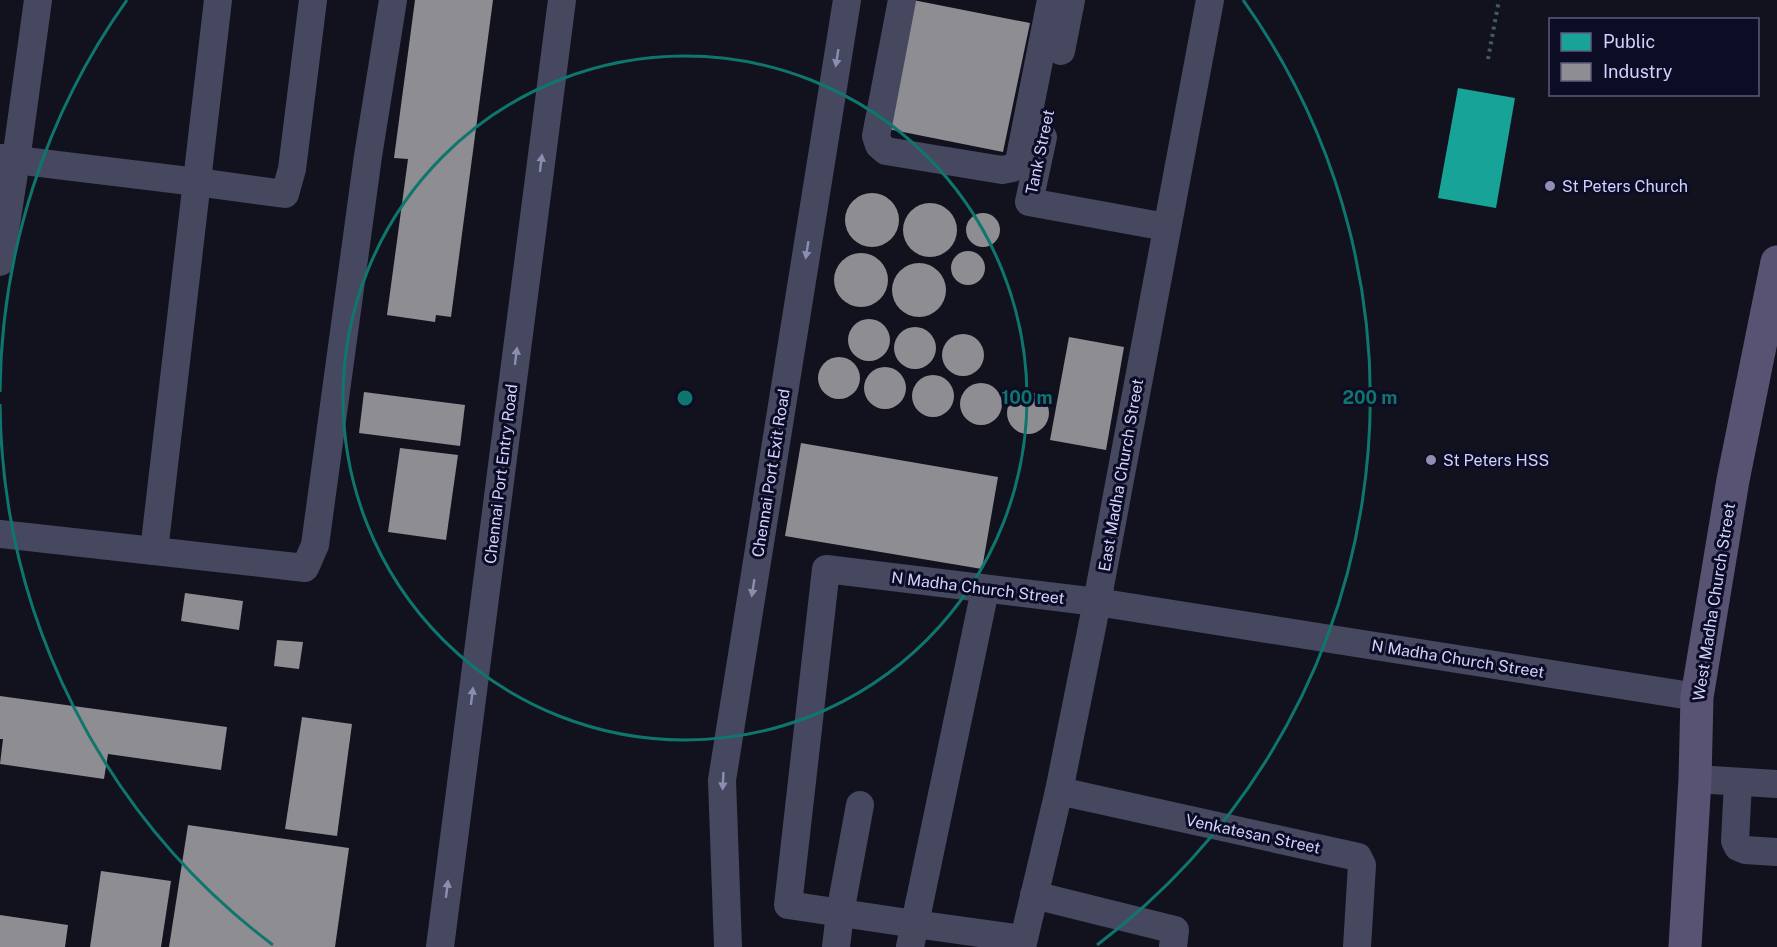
<svg xmlns="http://www.w3.org/2000/svg" width="1777" height="947" viewBox="0 0 1777 947" font-family="'Public Sans',sans-serif">
<style>
.public{fill:#17a398}
.industry{fill:#8d8d92}
.lines{fill:none;stroke-linecap:round;stroke-linejoin:round}
.path{stroke:#445964;stroke-width:4;stroke-dasharray:3 4.5;stroke-linecap:butt}
.minor{stroke:#464860;stroke-width:28}
.major{stroke:#595373;stroke-width:33}
.oneway{fill:#8b8eb0}
.ring{fill:none;stroke:#0f766e;stroke-width:3}
.poi-dot{fill:#8e8fb1;stroke:#0c0c25;stroke-width:2}
.labels{text-anchor:middle;dominant-baseline:central;stroke-width:6;stroke-linejoin:round;paint-order:stroke}
.street-label{font-size:16px;fill:#d0d3ff;stroke:#0c0c25}
.poi-label{font-size:16px;fill:#d0d3ff;stroke:#0c0c25;text-anchor:start}
.centre{fill:#0f766e;stroke:#0c0c25;stroke-width:3}
.ring-label{font-size:18px;text-anchor:middle;font-weight:bold;fill:#0f766e;stroke:#0c0c25;stroke-width:6;stroke-linejoin:round;paint-order:stroke}
</style>
<rect width="100%" height="100%" fill="#12121f"/>
<!-- public -->
<path class="public" d="M1458,88L1515,98L1496,208L1438,198Z"/>
<!-- industry -->
<g class="industry">
<path d="M415,0H493L451,317L436,315L435,322L387,315L408,159L394,158Z"/>
<path d="M913,0L1030,23L1003,152L888,129Z"/>
<circle cx="872" cy="220" r="27"/>
<circle cx="930" cy="230" r="27"/>
<circle cx="983" cy="230" r="17"/>
<circle cx="968" cy="268" r="17"/>
<circle cx="861" cy="280" r="27"/>
<circle cx="919" cy="290" r="27"/>
<circle cx="869" cy="340" r="21"/>
<circle cx="915" cy="348" r="21"/>
<circle cx="963" cy="355" r="21"/>
<path d="M1069,337L1124,347L1106,450L1050,440Z"/>
<circle cx="839" cy="378" r="21"/>
<circle cx="885" cy="388" r="21"/>
<circle cx="933" cy="396" r="21"/>
<circle cx="981" cy="404" r="21"/>
<path d="M364,392L465,405L460,446L359,433Z"/>
<circle cx="1028" cy="413" r="21"/>
<path d="M801,443L998,477L982,569L785,536Z"/>
<path d="M400,448L458,455L446,540L388,532Z"/>
<path d="M185,593L243,601L239,630L181,621Z"/>
<path d="M277,640L303,642L299,669L274,666Z"/>
<path d="M0,696L227,727L221,770L108,754L104,779L0,764L3,739H0Z"/>
<path d="M302,717L352,724L337,836L285,829Z"/>
<path d="M188,825L349,848L335,947H169Z"/>
<path d="M101,871L171,881L161,947H90Z"/>
<path d="M0,915L68,925L65,947H0Z"/>
</g>
<g class="lines">
<!-- path -->
<path class="path" d="M1488,59L1499,0"/>
<!-- minor -->
<g class="minor">
<path d="M38,0L16,160L197,182L285,194L292,169L313,0"/>
<path d="M218,0L154,551L305,568L315,545L368,156L393,0"/>
<path d="M902,0L876,136L879,145L886,151L1002,170L1012,168L1019,162L1051,0"/>
<path d="M1061,51L1071,0"/>
<path d="M1043,137L1029,202L1166,227"/>
<path d="M0,158L16,160L0,262"/>
<path d="M0,534L154,551"/>
<path d="M1695,779L1777,784"/>
<path d="M1738,782L1735,841L1738,847L1745,850L1777,852"/>
<path d="M1059,791L1358,857L1362,865L1357,947"/>
<path d="M1034,895L1175,930L1173,947"/>
<path d="M1023,939L915,924L788,905L826,569L1097,602L1697,697"/>
<path d="M440,947L562,0"/>
<path d="M728,947L722,780L847,0"/>
<path d="M836,947L840,913L860,805"/>
<path d="M910,947L985,590"/>
<path d="M1022,947L1059,791L1097,602L1210,0"/>
</g>
<!-- major -->
<path class="major" d="M1685,947L1695,779L1697,697L1733,480L1777,262"/>
</g>
<!-- one-way arrows -->
<defs><path id="oneway-solid" d="M-6-.8H1V-3.2L6.5 0L1 3.2V.8H-6Z" transform="scale(1.5)"/></defs>
<g class="oneway">
<use href="#oneway-solid" transform="translate(837 58) rotate(99)"/>
<use href="#oneway-solid" transform="translate(541 163) rotate(-83)"/>
<use href="#oneway-solid" transform="translate(807 250) rotate(99)"/>
<use href="#oneway-solid" transform="translate(516 356) rotate(-83)"/>
<use href="#oneway-solid" transform="translate(753 588) rotate(99)"/>
<use href="#oneway-solid" transform="translate(472 696) rotate(-83)"/>
<use href="#oneway-solid" transform="translate(723 781) rotate(93)"/>
<use href="#oneway-solid" transform="translate(447 889) rotate(-83)"/>
</g>
<!-- distance rings -->
<g class="ring">
<circle cx="685" cy="398" r="342"/>
<path d="M273 945A685 685 0 0 1 0 404M0 392A685 685 0 0 1 127 0M1243 0A685 685 0 0 1 1097 945"/>
</g>
<!-- markers -->
<g class="poi-dot">
<circle cx="1550" cy="186" r="6"/>
<circle cx="1431" cy="460" r="6"/>
</g>
<g class="labels">
<!-- street labels -->
<g class="street-label">
<text transform="translate(1040 152) rotate(-78)">Tank Street</text>
<text transform="translate(771 473) rotate(-81)">Chennai Port Exit Road</text>
<text transform="translate(501 474) rotate(-83)">Chennai Port Entry Road</text>
<text transform="translate(1121 475) rotate(-80)">East Madha Church Street</text>
<text transform="translate(978 588) rotate(7)">N Madha Church Street</text>
<text transform="translate(1714 602) rotate(-81)">West Madha Church Street</text>
<text transform="translate(1458 659) rotate(9)">N Madha Church Street</text>
<text transform="translate(1253 834) rotate(12)">Venkatesan Street</text>
</g>
<!-- poi labels -->
<g class="poi-label">
<text x="1562" y="186">St Peters Church</text>
<text x="1443" y="460">St Peters HSS</text>
</g>
</g>
<circle cx="685" cy="398" r="9" class="centre"/>
<g class="ring-label">
<text x="1027" y="404">100 m</text>
<text x="1370" y="404">200 m</text>
</g>
<!-- legend -->
<rect x="1549" y="18" width="210" height="78" fill="#0c0c25" stroke="#5a5c7c" stroke-width="1.5"/>
<rect x="1561" y="33" width="30" height="18" fill="#17a398" stroke="#5a5c7c" stroke-width="1.5"/>
<text x="1603" y="48" font-size="18" fill="#d0d3ff">Public</text>
<rect x="1561" y="63" width="30" height="18" fill="#8d8d92" stroke="#5a5c7c" stroke-width="1.5"/>
<text x="1603" y="78" font-size="18" fill="#d0d3ff">Industry</text>
</svg>
